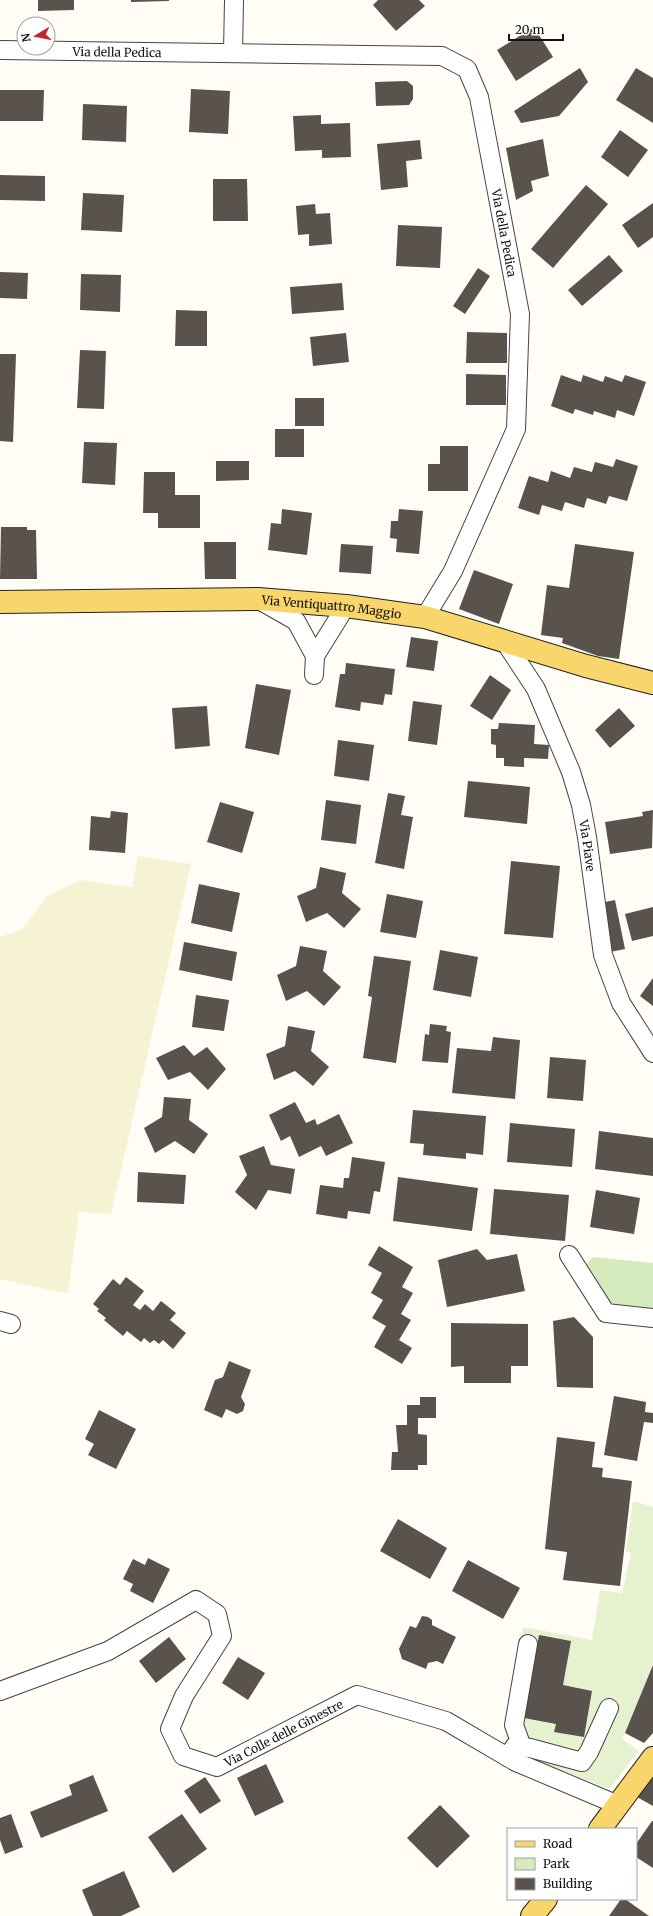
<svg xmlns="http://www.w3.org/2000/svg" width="653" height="1916" viewBox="0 0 653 1916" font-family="Merriweather,serif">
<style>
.farmland{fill:#f6f3d4}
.green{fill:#d5ebbd}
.pitch{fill:#e6f2cf}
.building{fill:#5a524d}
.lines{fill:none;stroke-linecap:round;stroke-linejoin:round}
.minor-casing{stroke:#444;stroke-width:20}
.major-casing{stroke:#222;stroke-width:24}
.minor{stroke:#fff;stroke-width:18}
.major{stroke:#f9d66b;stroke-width:22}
.labels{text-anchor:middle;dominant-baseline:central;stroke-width:4;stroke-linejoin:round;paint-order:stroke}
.street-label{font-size:12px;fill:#111;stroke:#fff}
</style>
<rect width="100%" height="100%" fill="#fffdf5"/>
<!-- farmland -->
<path class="farmland" d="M138,856L191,864L111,1214L79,1212L68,1294L0,1279V937L23,929L47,896L81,880L132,887Z"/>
<!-- green -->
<path class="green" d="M593,1257L653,1263V1318L606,1313L579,1272Z"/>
<!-- pitch -->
<path class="pitch" d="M633,1501L653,1507V1664L647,1684L622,1739L639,1751L609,1789L505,1748L523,1627L592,1640L600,1590L622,1593L631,1553L626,1552Z"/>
<!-- building -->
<g class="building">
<path d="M38,0H74V10L38,11Z"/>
<path d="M131,0H169V1L131,2Z"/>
<path d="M378,0H419L425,6L396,31L373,5Z"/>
<path d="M534,27L553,57L516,81L497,50Z"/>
<path d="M580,68L588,82L559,116L521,123L514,111Z"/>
<path d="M636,68L653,78V123L616,100Z"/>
<path d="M407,81L413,86V99L409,105L376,106L375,82Z"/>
<path d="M191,89L230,91L228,134L189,132Z"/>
<path d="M0,90H44L43,121H0Z"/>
<path d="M83,104L127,106L126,142L82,140Z"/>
<path d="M321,115V124L350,123L351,157L322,158V150L295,151L293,116Z"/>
<path d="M620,130L648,150L628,177L601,157Z"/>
<path d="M543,139L549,176L531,181L533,191L516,200L506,148Z"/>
<path d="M420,140L422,159L406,161L408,187L381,190L377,144Z"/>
<path d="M0,175L45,176V201L0,200Z"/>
<path d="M213,179H247L248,221H213Z"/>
<path d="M586,185L608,204L553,268L531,249Z"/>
<path d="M83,193L124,195L122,232L81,230Z"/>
<path d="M653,203V237L638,248L622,225Z"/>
<path d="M315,204L316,214L330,213L332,244L309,246V234L298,235L296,206Z"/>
<path d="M398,225L442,227L440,268L396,266Z"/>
<path d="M609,255L623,271L582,306L568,290Z"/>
<path d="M478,268L490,276L465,314L453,306Z"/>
<path d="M0,272L28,273L27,299L0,298Z"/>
<path d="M81,274L121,275L120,312L80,310Z"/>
<path d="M342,283L344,310L292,314L290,287Z"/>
<path d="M176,310L207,311V346H175Z"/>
<path d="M467,332L507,333V363H466Z"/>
<path d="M346,333L349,362L313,366L310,337Z"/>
<path d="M80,350L106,351L104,409L77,408Z"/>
<path d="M0,354H16L13,442L0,441Z"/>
<path d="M466,374L506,375V405H466Z"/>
<path d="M561,375L581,382L583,375L603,382L605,376L622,382L625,375L646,382L634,416L617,410L615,418L594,411L593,415L575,409L573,414L551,406Z"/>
<rect x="295" y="398" width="29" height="28"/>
<rect x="275" y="429" width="29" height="28"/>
<path d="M84,442L117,443L115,485L82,483Z"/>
<path d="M440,446H468V491H428V464H440Z"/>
<path d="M616,459L638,466L627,501L609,496L606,504L587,498L584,508L565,502L562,511L542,505L539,515L518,508L529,476L548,482L551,471L570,478L574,467L592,472L595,462L613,467Z"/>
<path d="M216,461H249V480L216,481Z"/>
<path d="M144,472H175V495H200V528H158V513H143Z"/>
<path d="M282,509L312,513L307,555L268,550L271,523L281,524Z"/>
<path d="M399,509L423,511L419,554L396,552L397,539L390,538L391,521H398Z"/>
<path d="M1,527H27V530H36L37,579H0Z"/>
<path d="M204,542H236V579H205Z"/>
<path d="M341,544L373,546L371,574L339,572Z"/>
<path d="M575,544L634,552L619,659L598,656L562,643L563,638L541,635L547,585L569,588Z"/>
<path d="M474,570L513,584L499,624L459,609Z"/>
<path d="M411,637L438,641L434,671L406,667Z"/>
<path d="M346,663L395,669L392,695L385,694L383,705L361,702L360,711L335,707L340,674H345Z"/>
<path d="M490,675L511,690L492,720L470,706Z"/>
<path d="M256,684L291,690L279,755L245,748Z"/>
<path d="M413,701L442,705L437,745L408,741Z"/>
<path d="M207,706L210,746L175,749L172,708Z"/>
<path d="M619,708L635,726L610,748L595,730Z"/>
<path d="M499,723L535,725L534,744L549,745L548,759L524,758V767L504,766V758H496V745L491,744V729H498Z"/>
<path d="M338,740L374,745L369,781L334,776Z"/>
<path d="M468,781L530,787L527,824L464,817Z"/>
<path d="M388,793L405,796L401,815L413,817L404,869L375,863Z"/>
<path d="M326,800L361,805L356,844L321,840Z"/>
<path d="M220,802L254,812L242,853L207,842Z"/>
<path d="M653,810L652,848L610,854L605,822L643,816L642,812Z"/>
<path d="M111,811L128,813L125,853L89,850L91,816L110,818Z"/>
<path d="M511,861L560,866L553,938L504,934Z"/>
<path d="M320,867L346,873L342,893L361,909L344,928L327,913L306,922L297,896L316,888Z"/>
<path d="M199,884L240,893L232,932L191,923Z"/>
<path d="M387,894L423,901L416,938L380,932Z"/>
<path d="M615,900L625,949L610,952L600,903Z"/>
<path d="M653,907V936L632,941L625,914Z"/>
<path d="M184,942L237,952L232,981L179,970Z"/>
<path d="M300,946L327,951L323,971L341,987L324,1006L307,991L286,1001L277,975L296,966Z"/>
<path d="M440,950L478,957L471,997L433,990Z"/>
<path d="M374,956L411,961L396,1063L363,1058L372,997L368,996Z"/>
<path d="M653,978V1006L640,996Z"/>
<path d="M196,995L229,1000L224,1031L192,1027Z"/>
<path d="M430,1024L447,1026L446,1031L451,1032L448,1063L422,1061L425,1034L429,1035Z"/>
<path d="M288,1026L315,1031L311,1051L329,1067L313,1086L295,1071L274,1080L266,1054L285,1046Z"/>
<path d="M493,1037L520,1040L515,1099L452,1093L457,1048L491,1051Z"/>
<path d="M184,1045L194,1056L207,1047L226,1069L208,1090L190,1072L168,1080L156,1058Z"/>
<path d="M550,1057L586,1060L583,1101L547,1098Z"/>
<path d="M164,1097L191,1099L189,1120L208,1134L194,1154L175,1141L155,1153L144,1128L162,1117Z"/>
<path d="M295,1102L306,1123L315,1119L317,1125L339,1114L353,1143L326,1156L321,1146L299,1157L290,1136L281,1141L269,1115Z"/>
<path d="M413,1110L486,1116L483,1155L466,1153V1159L423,1155L424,1144L410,1143Z"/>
<path d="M510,1123L575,1129L572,1167L507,1162Z"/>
<path d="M599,1131L653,1138V1176L595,1169Z"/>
<path d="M264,1146L271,1165L295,1169L291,1194L268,1190L256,1210L235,1192L247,1175L239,1156Z"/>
<path d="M352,1157L385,1162L380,1192L374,1191L370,1214L348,1211L347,1219L316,1214L320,1185L343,1188L344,1178H349Z"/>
<path d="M138,1172L186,1175L184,1204L137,1202Z"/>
<path d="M398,1177L478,1188L472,1231L393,1221Z"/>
<path d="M494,1189L569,1195L565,1241L490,1234Z"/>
<path d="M596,1190L640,1198L634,1234L590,1227Z"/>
<path d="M379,1246L413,1267L402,1287L413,1293L401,1314L411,1320L399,1340L412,1348L402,1364L374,1347L386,1326L372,1318L383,1300L371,1293L382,1273L368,1265Z"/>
<path d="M477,1249L487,1260L517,1254L525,1291L447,1307L438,1260Z"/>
<path d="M126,1277L144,1291L133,1305L140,1310L145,1304L153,1311L161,1301L176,1313L170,1320L186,1333L173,1349L163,1340L159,1344L154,1340L150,1343L144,1338L141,1342L127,1331L123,1336L104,1320L106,1318L97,1311L99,1309L93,1304L113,1279L120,1285Z"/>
<path d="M574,1317L593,1337V1388L557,1387L553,1321Z"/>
<path d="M451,1323L528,1324V1366H511V1383H464V1366L451,1367Z"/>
<path d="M229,1361L251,1370L241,1397L245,1404L243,1411L237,1414L226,1409L222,1418L204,1410L215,1380L223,1377Z"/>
<path d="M614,1396L646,1402L645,1412L653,1413V1423L644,1422L637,1461L604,1455Z"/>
<path d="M420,1397H436V1418H418V1434L427,1435V1465H418V1470H391L392,1452H398L396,1425H407V1405H420Z"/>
<path d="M99,1410L136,1429L116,1469L88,1455L94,1444L85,1439Z"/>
<path d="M557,1437L595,1442L592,1467L603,1468L602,1477L632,1481L620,1586L563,1580L567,1552L545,1549Z"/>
<path d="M398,1519L447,1548L430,1579L380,1551Z"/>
<path d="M148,1558L170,1569L153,1603L130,1591L133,1584L123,1579L133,1559L145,1565Z"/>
<path d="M468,1560L520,1588L503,1619L452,1591Z"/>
<path d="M422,1616L428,1617L432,1620V1625L456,1637L443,1664L437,1661L428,1663L426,1669L402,1659L399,1649L410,1626L416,1628Z"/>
<path d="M539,1635L571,1641L563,1685L592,1691L584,1737L554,1732L556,1724L524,1718Z"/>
<path d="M169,1637L186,1659L156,1683L139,1661Z"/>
<path d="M238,1657L265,1673L248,1700L222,1683Z"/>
<path d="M653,1665V1733L644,1743L625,1733Z"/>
<path d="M266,1764L284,1802L255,1816L237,1778Z"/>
<path d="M653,1771V1806L637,1797Z"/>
<path d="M93,1775L108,1811L41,1838L30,1812L72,1795L69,1785Z"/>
<path d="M205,1777L221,1801L200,1814L184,1791Z"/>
<path d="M440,1805L470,1836L437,1868L407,1838Z"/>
<path d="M11,1814L23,1847L5,1854L0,1840V1818Z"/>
<path d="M182,1814L207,1849L173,1873L148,1837Z"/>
<path d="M652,1821H653V1868L636,1857V1844Z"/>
<path d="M124,1871L140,1907L121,1916H93L82,1890Z"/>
<path d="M621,1899H625L649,1916H609Z"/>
</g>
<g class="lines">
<!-- minor casing -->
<g class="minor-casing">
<g id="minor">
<path id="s1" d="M0,50L442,56L467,69L479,97L520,314L516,429L453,571L425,617"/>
<path d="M233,53L234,0"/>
<path d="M259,600L296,621L315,656L346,606"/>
<path id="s2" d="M505,642L536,689L571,772L581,805L587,837L603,955L621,1003L653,1053"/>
<path d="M314,675L315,656"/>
<path d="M569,1255L606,1313L653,1318"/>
<path d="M0,1321L11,1324"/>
<path id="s3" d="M0,1691L108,1651L196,1600L217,1614L222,1636L184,1696L170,1729L183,1756L217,1767L357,1695L446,1721L516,1762L618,1805"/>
<path d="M522,1747L514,1725L528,1644"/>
<path d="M507,1757L515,1746L530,1748L582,1762L589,1752L609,1708"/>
</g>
</g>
<!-- major casing -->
<g class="major-casing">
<g id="major">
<path id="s4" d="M0,602L258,599L346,606L425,617L586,666L653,683"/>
<path d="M600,1829L653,1758"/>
<path d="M532,1916L546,1899"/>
</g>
</g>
<!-- minor -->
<use href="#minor" class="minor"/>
<!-- major -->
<use href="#major" class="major"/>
</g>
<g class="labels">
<!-- street labels -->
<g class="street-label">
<text stroke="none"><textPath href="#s1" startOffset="117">Via della Pedica</textPath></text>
<text stroke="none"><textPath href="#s1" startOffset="639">Via della Pedica</textPath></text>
<text stroke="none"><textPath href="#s4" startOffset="332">Via Ventiquattro Maggio</textPath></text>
<text stroke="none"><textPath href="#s2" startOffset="222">Via Piave</textPath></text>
<text stroke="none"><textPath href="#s3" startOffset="512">Via Colle delle Ginestre</textPath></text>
</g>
</g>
<!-- legend -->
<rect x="507" y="1828" width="130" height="72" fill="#ffffff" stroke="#a0a0a0"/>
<rect x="515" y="1841" width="20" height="6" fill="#f9d66b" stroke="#a0a0a0"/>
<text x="543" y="1848" font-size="12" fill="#111111">Road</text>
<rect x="515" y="1858" width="20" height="12" fill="#d5ebbd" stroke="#a0a0a0"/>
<text x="543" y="1868" font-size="12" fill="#111111">Park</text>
<rect x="515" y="1878" width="20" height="12" fill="#5a524d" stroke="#a0a0a0"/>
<text x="543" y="1888" font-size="12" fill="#111111">Building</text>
<!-- north arrow -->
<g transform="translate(36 36) rotate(260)"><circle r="19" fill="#ffffff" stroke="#a0a0a0"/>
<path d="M0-3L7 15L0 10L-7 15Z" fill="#c4262e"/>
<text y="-6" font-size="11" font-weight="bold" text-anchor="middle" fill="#111111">N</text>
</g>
<!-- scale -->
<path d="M509 34v6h54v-6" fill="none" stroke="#111111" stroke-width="2"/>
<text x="515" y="34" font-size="12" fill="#111111" stroke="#ffffff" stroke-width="3" paint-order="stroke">20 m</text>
</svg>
